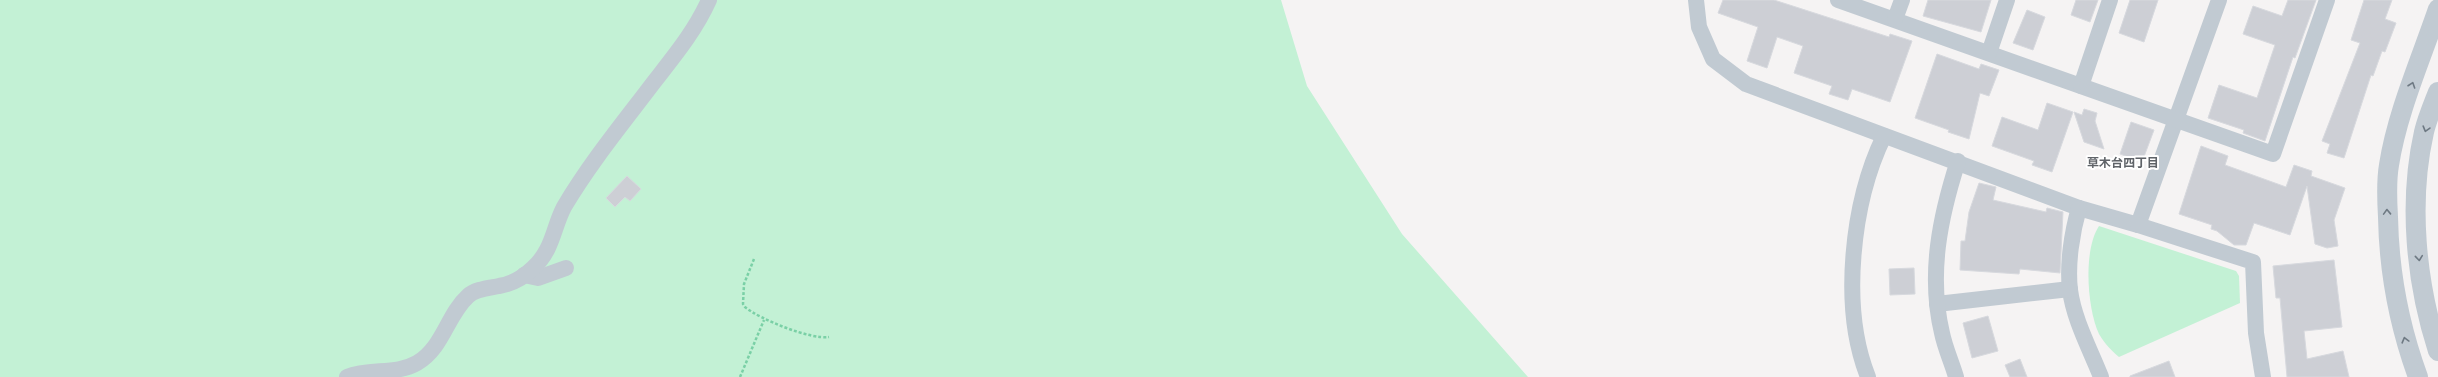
<svg xmlns="http://www.w3.org/2000/svg" width="2438" height="377" viewBox="0 0 2438 377" font-family="'Varela Round','Noto Sans JP',sans-serif">
<style>
.green{fill:#c3f1d5}
.building{fill:#cdcfd5;stroke:#d7d9de}
.lines{fill:none;stroke-linecap:round;stroke-linejoin:round}
.path{stroke:#7ad0a6;stroke-width:2.5;stroke-dasharray:3 2;stroke-linecap:butt}
.minor{stroke:#c1cad2;stroke-width:16}
.tertiary{stroke:#c1cad2;stroke-width:20}
.oneway{stroke:#6e7983}
.labels{text-anchor:middle;dominant-baseline:central;stroke-width:4;stroke-linejoin:round;paint-order:stroke}
.neighbourhood-label{font-size:12px;font-weight:bold;fill:#5f6368;stroke:#fff}
</style>
<rect width="100%" height="100%" fill="#f5f3f3"/>
<!-- green -->
<g class="green">
<path d="M0,0H1281L1307,86L1402,234L1528,377H0Z"/>
<path d="M2099,226L2236,271L2239,276L2240,303L2119,357C2112,351 2104,343 2099,334C2087,308 2083,250 2099,226Z"/>
</g>
<!-- building -->
<g class="building">
<path d="M1723,0H1774L1889,37L1890,34L1912,41L1890,102L1852,89L1848,100L1829,94L1832,86L1794,73L1803,46L1777,37L1767,68L1747,61L1758,27L1718,13Z"/>
<path d="M1928,0H1991L1981,32L1923,16Z"/>
<path d="M2076,0H2098L2090,22L2071,15Z"/>
<path d="M2130,0H2158L2144,42L2119,33Z"/>
<path d="M2288,0H2316L2295,58L2293,57L2265,141L2243,133L2244,130L2208,118L2219,85L2257,98L2275,45L2243,34L2253,6L2282,16Z"/>
<path d="M2364,0H2392L2385,19L2396,23L2385,52L2382,51L2373,76L2371,75L2344,158L2327,153L2330,144L2322,141L2360,43L2351,40Z"/>
<path d="M2027,10L2045,17L2033,50L2013,43Z"/>
<path d="M1937,54L1979,69L1981,64L1999,70L1989,96L1980,93L1969,139L1948,132L1949,130L1915,118Z"/>
<path d="M2047,103L2073,112L2052,172L2032,165L2034,161L1992,146L2002,117L2038,130Z"/>
<path d="M2084,109L2097,113L2095,121L2104,149L2084,142L2074,112L2082,115Z"/>
<path d="M2131,122L2154,130L2142,162L2120,154Z"/>
<path d="M2201,146L2228,156L2225,165L2286,187L2294,165L2312,171L2311,176L2345,188L2334,220L2338,246L2327,248L2315,244L2307,186L2290,235L2254,223L2246,245H2234L2217,231L2211,229L2212,225L2179,214Z"/>
<path d="M627,176L641,189L630,201L625,197L615,207L606,198Z"/>
<path d="M1979,183L1996,187L1993,200L2046,212L2047,208L2063,212L2060,273L2020,269L2019,274L1960,270L1961,241H1965L1969,212Z"/>
<path d="M2334,260L2342,327L2304,331L2307,359L2343,351L2349,377H2287L2280,298H2276L2273,266Z"/>
<path d="M1914,268L1915,294L1890,295L1889,269Z"/>
<path d="M1988,316L1998,351L1972,358L1963,323Z"/>
<path d="M2020,359L2027,377H2010L2005,365Z"/>
<path d="M2169,361L2175,377H2130V376Z"/>
</g>
<g class="lines">
<!-- path -->
<g class="path">
<path d="M754,259L744,284L743,304L745,307C759,319 811,340 829,337"/>
<path d="M740,377L764,320"/>
</g>
<!-- minor -->
<g class="minor">
<path d="M1696,0L1699,27L1713,59L1746,84L2079,208L2138,225L2219,0"/>
<path d="M1838,0L2273,154L2327,0"/>
<path d="M1895,19L1902,0"/>
<path d="M1989,53L2007,0"/>
<path d="M2081,86L2110,0"/>
<path d="M2079,208C2072,232 2067,264 2070,290C2074,320 2090,349 2101,377"/>
<path d="M2138,225L2253,262L2256,333L2263,377"/>
<path d="M524,275L538,278L566,268"/>
<path d="M1937,304L2070,289"/>
<path d="M347,377C370,368 396,375 417,363C443,348 447,315 468,296C475,289 489,288 499,286C511,284 524,277 533,268C553,250 553,228 564,207C590,163 623,123 654,82C675,55 695,31 709,0"/>
<path d="M1868,377C1840,307 1852,202 1884,136"/>
<path d="M1956,377C1952,363 1945,348 1942,333C1928,274 1940,217 1958,161"/>
</g>
<!-- tertiary -->
<g class="tertiary">
<path d="M2438,92C2433,105 2427,119 2424,132C2408,203 2416,283 2438,351"/>
<path d="M2418,377C2399,325 2389,272 2388,217C2387,200 2386,182 2389,165C2397,113 2421,59 2438,9"/>
</g>
</g>
<!-- one-way arrows -->
<defs><path id="oneway-chevron" d="M-2-3.5L2.5 0L-2 3.5" fill="none" stroke-width="1.6" stroke-linecap="round" stroke-linejoin="round"/></defs>
<g class="oneway">
<use href="#oneway-chevron" transform="translate(2412 85) rotate(-71)"/>
<use href="#oneway-chevron" transform="translate(2426 129) rotate(106)"/>
<use href="#oneway-chevron" transform="translate(2387 212) rotate(-92)"/>
<use href="#oneway-chevron" transform="translate(2419 258) rotate(84)"/>
<use href="#oneway-chevron" transform="translate(2405 340) rotate(-105)"/>
</g>
<g class="labels">
<!-- neighbourhood labels -->
<g class="neighbourhood-label">
<text x="2123" y="163">草木台四丁目</text>
</g>
</g>
</svg>
